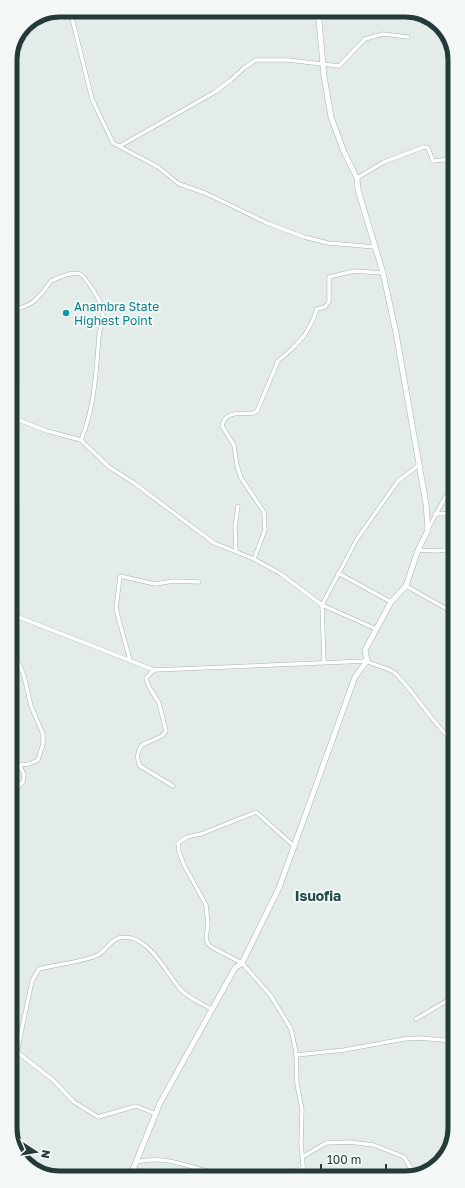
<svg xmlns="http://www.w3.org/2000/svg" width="465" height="1188" viewBox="0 0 465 1188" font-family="'Golos Text',sans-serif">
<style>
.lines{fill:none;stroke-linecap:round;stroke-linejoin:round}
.street-casing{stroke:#a6b3b1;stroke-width:4.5}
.secondary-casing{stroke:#a2b6b2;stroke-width:6}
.street{stroke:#fff;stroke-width:3.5}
.secondary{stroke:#fff;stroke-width:5}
.culture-dot{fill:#0f9aa8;stroke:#f3f8f7;stroke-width:1.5}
.labels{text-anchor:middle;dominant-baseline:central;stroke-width:4;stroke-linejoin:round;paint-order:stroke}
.culture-label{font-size:12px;fill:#0d838f;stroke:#f3f8f7;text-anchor:start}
.quarter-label{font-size:14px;font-weight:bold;fill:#224c48;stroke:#f3f8f7}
.rim{fill:none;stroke:#243b39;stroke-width:5}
</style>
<rect width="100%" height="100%" fill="#e3ece9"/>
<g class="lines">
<!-- street casing -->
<g class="street-casing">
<g id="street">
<path d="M70,10L92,99L113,143L158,167L179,184L205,193L267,223L304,237L328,243L375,247"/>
<path d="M120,146L215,92L231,80L244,68L256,60H288L339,66L365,39L383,34L408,37"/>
<path d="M357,178L384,162L424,147L428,148L433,161L453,159"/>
<path d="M11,310C32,307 39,298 51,281C58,278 71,271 80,274C85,276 102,303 103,309C104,317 100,327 99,336C96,372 95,406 81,440"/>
<path d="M11,417L47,431L81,440L109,467L134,483L214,543L254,559L281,574L322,605L376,629"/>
<path d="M435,514L454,513"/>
<path d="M428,529L453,483"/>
<path d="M418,550L436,551L454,549"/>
<path d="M236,551L235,527L238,506"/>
<path d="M254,559L265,530L264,512L241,478L237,465L234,445L222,426C225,410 241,414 254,413L257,411L278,361L292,349L304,336L312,322L317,309L325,307L329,302V277L354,271L383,273"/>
<path d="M338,573L391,602"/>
<path d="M406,586L454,613"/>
<path d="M11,614L154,670L367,661C375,666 389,668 395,673C416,694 432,723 454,742"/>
<path d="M11,622L17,615"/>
<path d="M11,645L24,676L31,706L43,734V744L38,760L29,764L19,765L24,774L23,782L19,785L15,797L12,800"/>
<path d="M130,660L116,609L120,576L155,584L174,581L199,582"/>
<path d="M324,662L322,605L357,539L398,481L419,465"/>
<path d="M154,670L146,678L148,685L159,703L166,731L162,736L142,745C137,752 136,758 140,766L173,786"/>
<path d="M12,766L19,765"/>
<path d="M295,847L256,812L201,834L187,837L178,843L179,852L184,865L206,905L208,924L206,938L208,944L213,948L242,963L271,996L291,1029L296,1052L297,1084L302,1109L301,1143L304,1176"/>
<path d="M416,1019L455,996"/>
<path d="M296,1055L344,1050L404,1039L419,1038L455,1041"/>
<path d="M156,1114L136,1106L98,1117L74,1102L53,1080L17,1052L32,981L39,969C58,964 80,963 98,955C107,950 109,941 119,938C147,931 166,973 181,990C187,997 203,1004 211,1009"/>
<path d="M304,1156L326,1143L349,1142L374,1145L404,1157L415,1175"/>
<path d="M137,1162C164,1155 185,1166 211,1172C223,1174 236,1176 248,1177"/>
<path d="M282,1176L303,1168"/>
</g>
</g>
<!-- secondary casing -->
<g class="secondary-casing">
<path id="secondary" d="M130,1177L160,1103L235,968L242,963L279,888L355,677L367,661L365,650L391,602L406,586L418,550L428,530L426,504L396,333L383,273L358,190L357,178L344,152L331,117L324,76L318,10"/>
</g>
<!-- street -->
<use href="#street" class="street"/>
<!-- secondary -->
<use href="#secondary" class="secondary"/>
</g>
<!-- markers -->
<circle class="culture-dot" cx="66" cy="313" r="4"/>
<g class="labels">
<!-- culture labels -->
<g class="culture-label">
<text x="74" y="306">Anambra State<tspan x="74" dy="14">Highest Point</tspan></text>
</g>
<!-- quarter labels -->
<g class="quarter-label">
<text x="318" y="895">Isuofia</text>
</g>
</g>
<!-- crop -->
<path d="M0 0H465V1188H0ZM60 17H405A43 43 0 0 1 448 60V1128A43 43 0 0 1 405 1171H60A43 43 0 0 1 17 1128V60A43 43 0 0 1 60 17Z" fill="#f3f8f7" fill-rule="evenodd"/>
<path class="rim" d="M60 17H405A43 43 0 0 1 448 60V1128A43 43 0 0 1 405 1171H60A43 43 0 0 1 17 1128V60A43 43 0 0 1 60 17Z"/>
<!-- north arrow -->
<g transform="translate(36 1152) rotate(102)" stroke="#f3f8f7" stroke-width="3" paint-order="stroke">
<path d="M0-3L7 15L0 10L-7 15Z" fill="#243b39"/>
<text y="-6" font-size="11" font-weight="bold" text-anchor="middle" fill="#243b39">N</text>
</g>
<!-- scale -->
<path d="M321 1164v6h65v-6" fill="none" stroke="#243b39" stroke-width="2"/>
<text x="327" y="1164" font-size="12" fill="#243b39" stroke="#f3f8f7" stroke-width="3" paint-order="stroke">100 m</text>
</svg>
